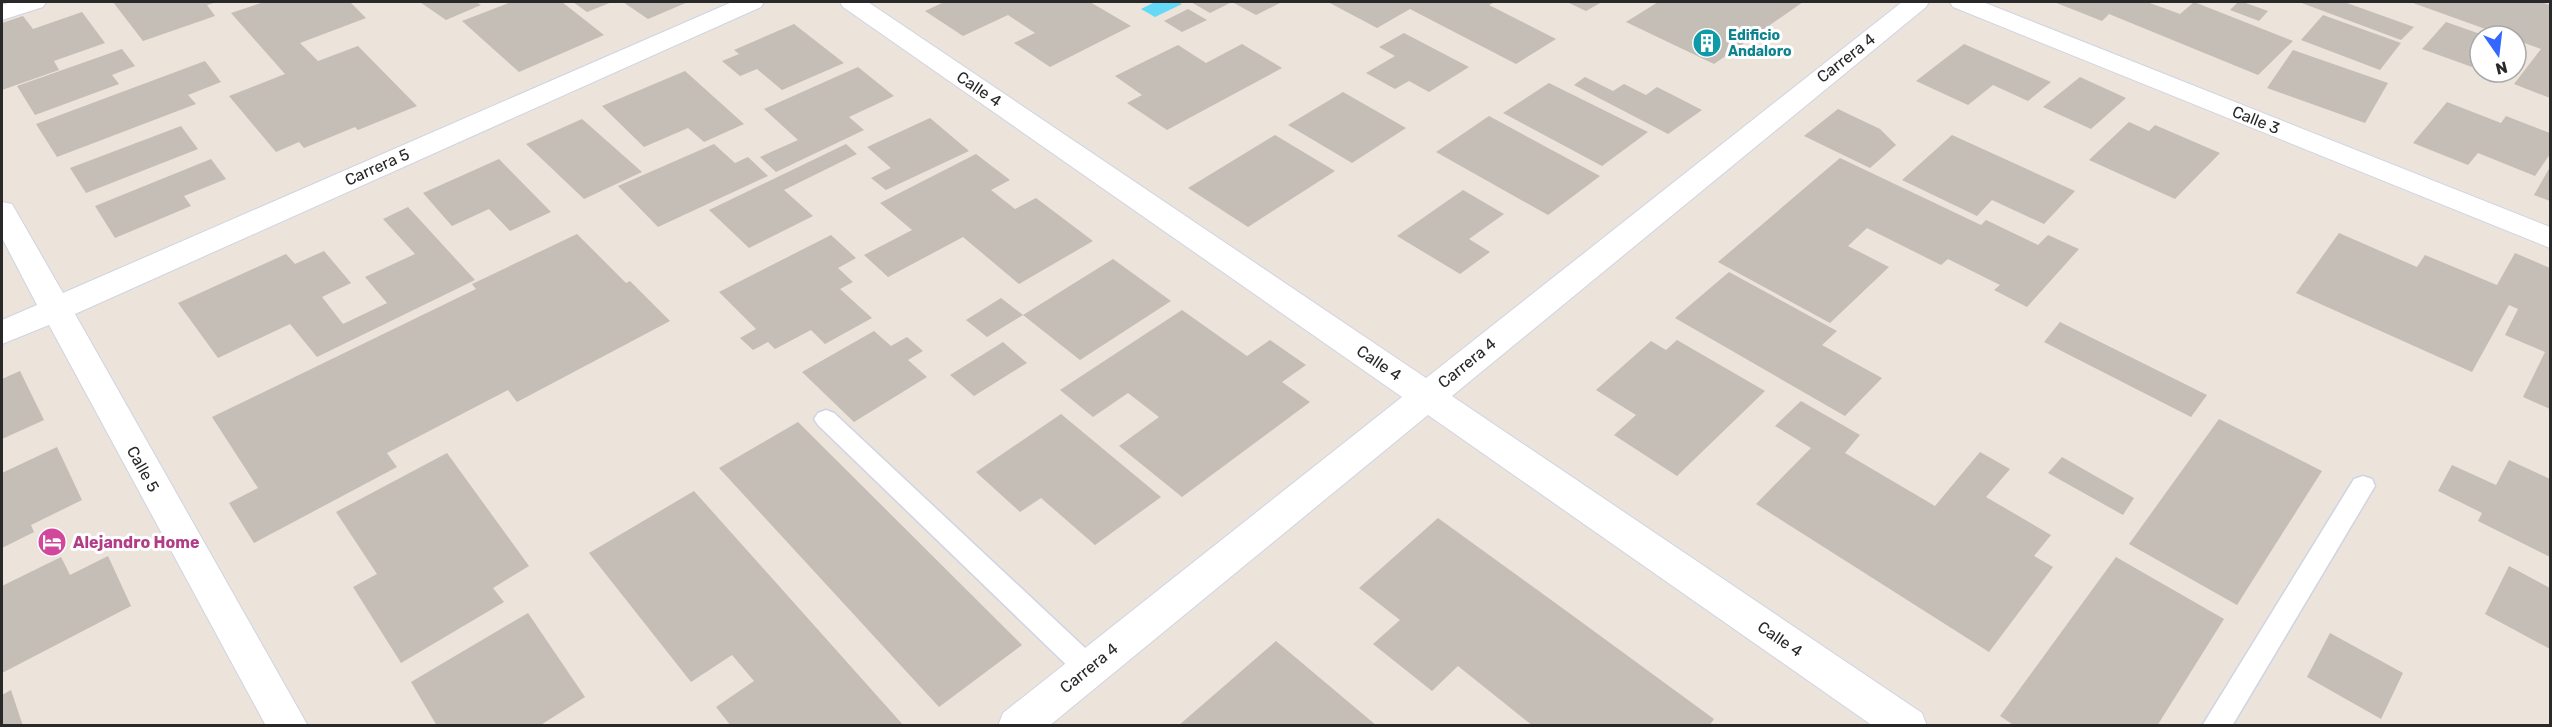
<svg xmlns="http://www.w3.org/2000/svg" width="2552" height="727" viewBox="0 0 2552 727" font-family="Rubik,sans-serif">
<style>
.water{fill:#65d9f6}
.building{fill:#c4beb6}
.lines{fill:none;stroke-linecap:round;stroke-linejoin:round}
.service-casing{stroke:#cfd4e3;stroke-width:3}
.minor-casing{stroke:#cfd4e3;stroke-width:2}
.service{fill:#fff;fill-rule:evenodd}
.minor{fill:#fff;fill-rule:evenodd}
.labels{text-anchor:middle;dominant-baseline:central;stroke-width:6;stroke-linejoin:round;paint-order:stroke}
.far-culture-label{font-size:14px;font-weight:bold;fill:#0d838f;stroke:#fff;text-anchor:start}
.street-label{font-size:16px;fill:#292929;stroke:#fff}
.hotel-label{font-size:16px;font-weight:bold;fill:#b23c85;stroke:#fff;text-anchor:start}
</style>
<rect width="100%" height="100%" fill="#ece3da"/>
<!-- water -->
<path class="water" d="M1155,2H1177L1182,4L1155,17L1141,9Z"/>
<!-- building -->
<g class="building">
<path d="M113,2H217L207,5L215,16L143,41Z"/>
<path d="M264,2H350L366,18L300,43L318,61L358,46L417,106L358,130L355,127L304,148L299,142L276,152L229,96L285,74L231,13Z"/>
<path d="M420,2H476L481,5L446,20Z"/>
<path d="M511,2H562L604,35L519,72L462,21Z"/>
<path d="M573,2H612L587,12Z"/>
<path d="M623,2H688L648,19Z"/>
<path d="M940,2H1090L1131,26L1050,67L1014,43L1035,33L1008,15L963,36L925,11L942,3Z"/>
<path d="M1191,2H1232L1210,13Z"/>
<path d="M1232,2H1282L1256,15Z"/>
<path d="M1328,2H1495L1489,5L1556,39L1516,64L1410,9L1377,28Z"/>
<path d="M1567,2H1602L1586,11Z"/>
<path d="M1658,2H1803L1714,64L1626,22Z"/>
<path d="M2054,2H2147L2180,14L2194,2L2293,41L2258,75L2109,14L2102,21Z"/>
<path d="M2238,2H2243L2268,11L2259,21L2230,10Z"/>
<path d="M2299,2H2344L2414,27L2401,40Z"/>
<path d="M2414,2H2541L2550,5V98L2514,84L2541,49L2516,40V36H2505L2413,3Z"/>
<path d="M1188,9L1207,20L1182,32L1164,21Z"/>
<path d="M82,12L105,43L54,61L59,70L2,90V23L23,16L33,29Z"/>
<path d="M2323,15L2401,43L2380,70L2301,40Z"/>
<path d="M2446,22L2486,36H2480V57L2472,67L2422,49Z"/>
<path d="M794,24L844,63L782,90L757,69L740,76L722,61L739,54L734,50Z"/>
<path d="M1404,33L1469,67L1429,92L1409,81L1395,89L1366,73L1395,56L1379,47Z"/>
<path d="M1242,44L1282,68L1167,130L1127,103L1142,95L1115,76L1178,45L1206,63Z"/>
<path d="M1964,44L2051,82L2028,101L1993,85L1968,105L1916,81Z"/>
<path d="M122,49L135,66L112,75L119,84L35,115L17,86Z"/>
<path d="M2293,50L2388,83L2365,123L2267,88Z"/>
<path d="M205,61L221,82L188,95L196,104L57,157L36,124Z"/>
<path d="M858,67L894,96L849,117L864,130L776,172L760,157L798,140L764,109Z"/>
<path d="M685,71L744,124L704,142L688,128L644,147L602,106Z"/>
<path d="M1585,77L1613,91L1624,84L1646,95L1657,87L1702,110L1668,134L1574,85Z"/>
<path d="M2080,77L2126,98L2091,129L2043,107Z"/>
<path d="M1549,83L1648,132L1602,166L1503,113Z"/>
<path d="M1343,92L1406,128L1352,163L1288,125Z"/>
<path d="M2447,102L2501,123L2506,116L2550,133V154L2535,176L2478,153L2468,165L2413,143Z"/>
<path d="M1838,109L1880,129L1896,145L1870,168L1804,136Z"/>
<path d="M1489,116L1600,176L1548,215L1436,152Z"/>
<path d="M930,118L969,151L886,190L871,178L891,168L867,147Z"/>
<path d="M582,119L642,172L584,199L526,144Z"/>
<path d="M2129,122L2149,131L2155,125L2220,153L2175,199L2089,160Z"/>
<path d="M181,126L198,149L86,193L70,168Z"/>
<path d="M1275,135L1335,171L1248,227L1188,188Z"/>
<path d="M1952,135L2075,191L2044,224L1992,200L1977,216L1902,180Z"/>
<path d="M714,144L735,163L748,157L768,176L658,227L618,186Z"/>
<path d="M846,144L857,154L784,190L813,216L749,248L709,210Z"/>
<path d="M976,154L1010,180L991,190L1015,209L1036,198L1093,241L1019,284L963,237L888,277L864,255L912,230L880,203Z"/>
<path d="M1840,158L1981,225L1986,220L2038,245L2048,235L2079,249L2027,307L1994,290L2000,285L1948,259L1941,265L1867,228L1848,246L1889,267L1830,323L1718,262Z"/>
<path d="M211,159L226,179L184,196L191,206L115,238L95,206Z"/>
<path d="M499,159L551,212L510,231L489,209L452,226L423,193Z"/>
<path d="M2550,167V201L2534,195Z"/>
<path d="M1463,190L1504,214L1469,239L1490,252L1460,274L1397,236Z"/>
<path d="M408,207L475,280L317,357L290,324L218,358L178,303L286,254L295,264L324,251L351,283L322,297L343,324L387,303L365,277L415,254L383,219Z"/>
<path d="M2339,233L2417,267L2425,255L2497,285L2515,253L2550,268V409L2523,397L2545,352L2505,335L2518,309L2509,305L2472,372L2296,293Z"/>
<path d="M577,234L626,283L630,281L670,321L517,402L508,390L387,453L397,467L254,543L229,503L258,488L212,417L476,289L472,284Z"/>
<path d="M831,235L856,258L838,268L853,282L840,289L872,318L825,344L811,330L775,349L768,342L753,350L740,338L756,329L719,292Z"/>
<path d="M1113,259L1171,301L1080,360L1023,315L987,337L966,320L1001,298L1023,315Z"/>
<path d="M1729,272L1837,331L1822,345L1882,378L1845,416L1675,318Z"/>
<path d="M1182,310L1247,356L1270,340L1306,365L1282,382L1310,402L1182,497L1119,446L1159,417L1128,393L1093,417L1060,390Z"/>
<path d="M2060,322L2207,395L2191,417L2044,342Z"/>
<path d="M874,331L891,346L907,337L923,351L908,360L927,377L854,422L802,372Z"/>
<path d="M1677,340L1765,391L1677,476L1614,435L1636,415L1596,390L1651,341L1666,350Z"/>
<path d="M1003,342L1027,363L974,396L950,375Z"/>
<path d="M20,371L44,420L2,439V379Z"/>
<path d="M1801,401L1860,435L1845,453L1935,506L1980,452L2010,469L1986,497L2051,535L2034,556L2053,567L1989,652L1756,504L1811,448L1775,426Z"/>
<path d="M1061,414L1161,497L1095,545L1041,498L1020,512L976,472Z"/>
<path d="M2219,419L2322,471L2237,605L2129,544Z"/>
<path d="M798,422L1022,645L939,707L719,468Z"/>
<path d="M57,447L82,500L31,525L34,532L2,548V473Z"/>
<path d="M447,453L529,566L493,588L504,602L401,663L353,587L377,574L336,512Z"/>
<path d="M2062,457L2134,498L2123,515L2048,473Z"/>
<path d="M2509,460L2550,479V557L2478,521L2482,513L2438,491L2452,465L2496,485Z"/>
<path d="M694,491L904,726H731L716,707L754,681L732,655L691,682L589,553Z"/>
<path d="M1438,518L1565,610L1714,719L1709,726H1533L1458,666L1432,691L1373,644L1400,620L1359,588Z"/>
<path d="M108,556L131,606L2,673V586L61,557L70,575Z"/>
<path d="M2116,557L2224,619L2157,726H2015L2000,716Z"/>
<path d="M2509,566L2550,588V649L2485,614Z"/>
<path d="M528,613L585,697L539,726H437L411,682Z"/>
<path d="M2330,633L2403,673L2381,719L2307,677Z"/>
<path d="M1276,641L1377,726H1178Z"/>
<path d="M11,690L23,726H2V695Z"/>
</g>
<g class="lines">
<!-- service casing -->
<g class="service-casing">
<g id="service">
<path d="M826,410L834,413L1099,661L1103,669L1099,677L1089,681L1079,677L818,425L814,419L818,413Z"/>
<path d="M2363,476L2372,479L2375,486L2232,726H2202L2354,479Z"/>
</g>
</g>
<!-- minor casing -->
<g class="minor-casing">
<g id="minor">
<path d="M11,2H46L43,7L2,20V5Z"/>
<path d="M732,2H764L761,7L75,314L308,726H266L49,325L2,344V320L37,305L2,238V202L12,204L63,293Z"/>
<path d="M840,2H868L1426,378L1902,2H1929L1926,7L1452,396L1922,713L1927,726H1873L1428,415L1049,726H998L1003,713L1402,397L843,7Z"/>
<path d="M1950,2H1983L2550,227V248L1953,7Z"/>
</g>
</g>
<!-- service -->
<use href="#service" class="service"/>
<!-- minor -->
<use href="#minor" class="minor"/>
</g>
<!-- icons -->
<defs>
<g id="building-disc" transform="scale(1.5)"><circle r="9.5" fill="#0f9aa8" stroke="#fff"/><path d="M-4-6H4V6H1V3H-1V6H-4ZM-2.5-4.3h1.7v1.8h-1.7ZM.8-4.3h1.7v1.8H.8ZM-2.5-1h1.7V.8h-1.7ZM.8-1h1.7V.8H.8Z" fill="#fff"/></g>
<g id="hotel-disc" transform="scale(1.5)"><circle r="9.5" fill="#d1479c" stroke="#fff"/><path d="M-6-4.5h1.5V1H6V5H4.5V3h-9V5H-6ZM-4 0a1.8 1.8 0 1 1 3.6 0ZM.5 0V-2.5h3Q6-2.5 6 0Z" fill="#fff"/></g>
</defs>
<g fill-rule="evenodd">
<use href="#building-disc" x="1707" y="43"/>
<use href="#hotel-disc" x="52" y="542"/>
</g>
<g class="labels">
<!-- far-culture labels -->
<g class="far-culture-label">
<text x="1728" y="35">Edificio<tspan x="1728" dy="16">Andaloro</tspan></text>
</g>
<!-- street labels -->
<g class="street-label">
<text transform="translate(1846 58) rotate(-38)">Carrera 4</text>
<text transform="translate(979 89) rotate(34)">Calle 4</text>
<text transform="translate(2256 120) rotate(22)">Calle 3</text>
<text transform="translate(377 167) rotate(-24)">Carrera 5</text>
<text transform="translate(1379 363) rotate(34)">Calle 4</text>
<text transform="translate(1467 363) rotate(-39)">Carrera 4</text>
<text transform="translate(143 469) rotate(61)">Calle 5</text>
<text transform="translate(1780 639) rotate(34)">Calle 4</text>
<text transform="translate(1089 668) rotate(-39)">Carrera 4</text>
</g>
<!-- hotel labels -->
<g class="hotel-label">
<text x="73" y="542">Alejandro Home</text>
</g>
</g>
<!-- border -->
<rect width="2552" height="727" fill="none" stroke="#292929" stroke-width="6"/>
<!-- north arrow -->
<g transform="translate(2498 54) rotate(166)"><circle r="28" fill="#ffffff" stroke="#a9a9a9" stroke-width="1.5"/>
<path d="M0-4.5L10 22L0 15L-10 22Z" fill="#3467ff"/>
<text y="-9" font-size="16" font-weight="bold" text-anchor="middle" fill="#292929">N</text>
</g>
</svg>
